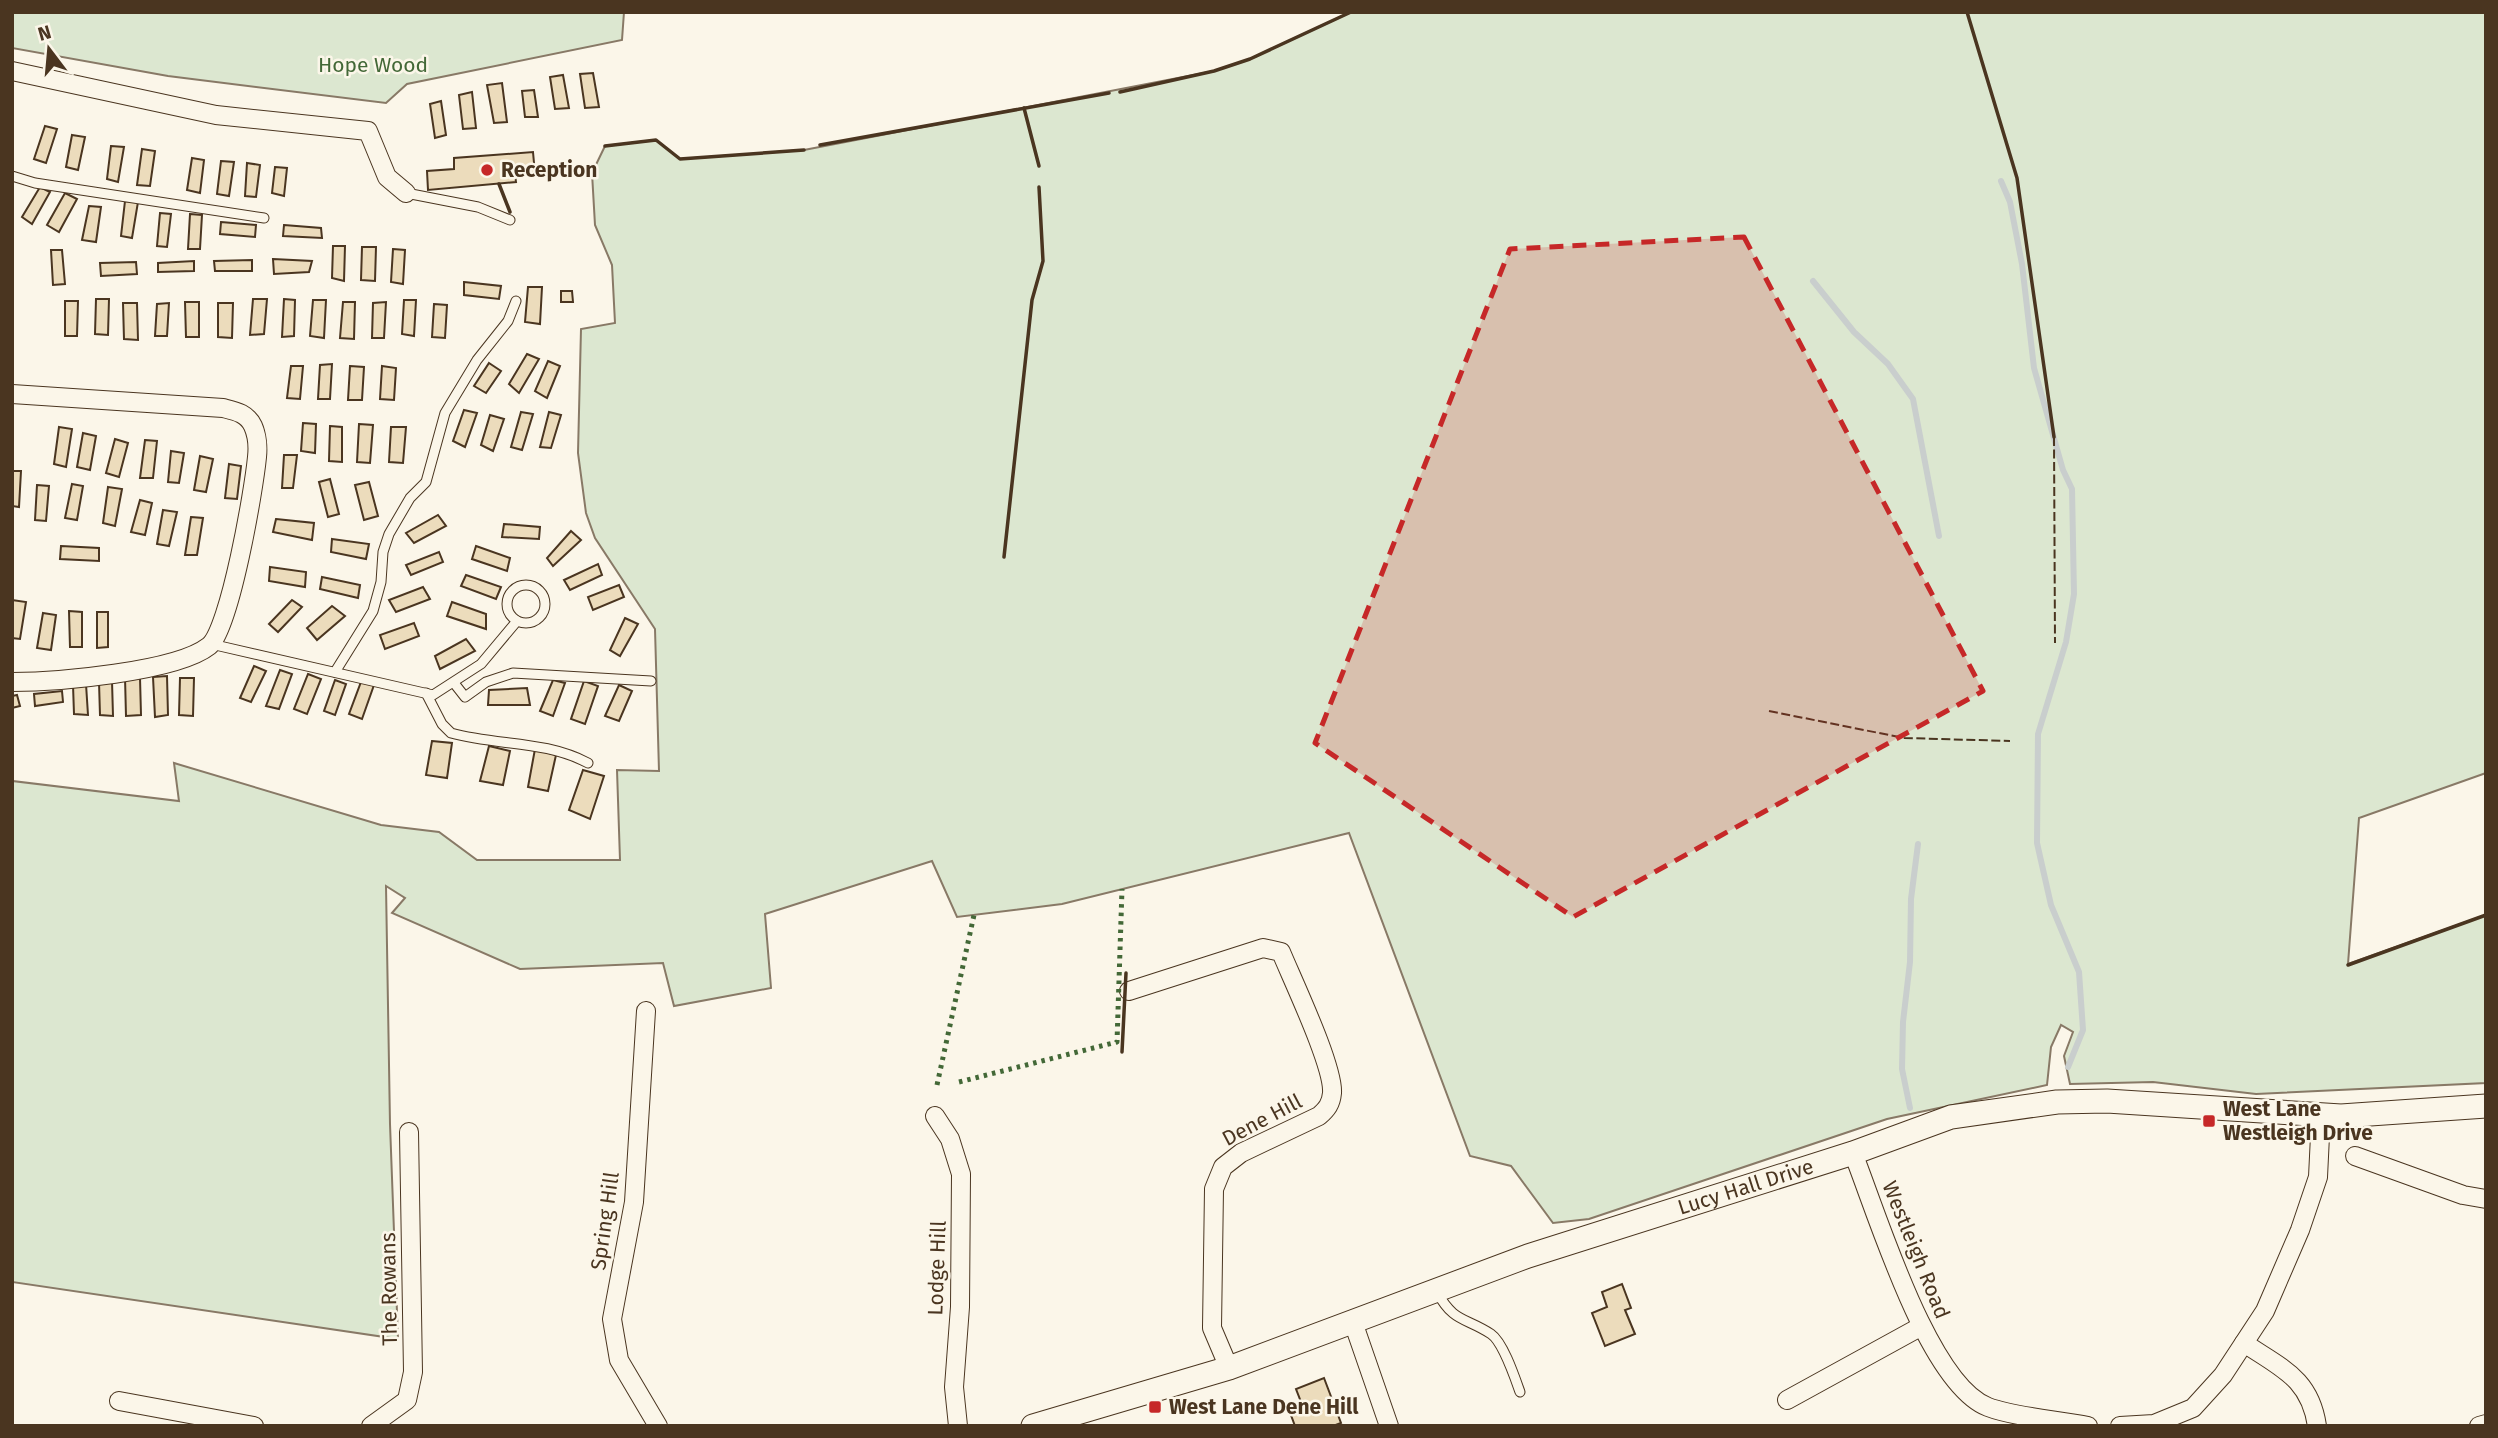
<svg xmlns="http://www.w3.org/2000/svg" width="2498" height="1438" viewBox="0 0 2498 1438" font-family="'Fira Sans',sans-serif">
<style>
.green{fill:#dce7d0;stroke:#887966;stroke-width:2}
.lines{fill:none;stroke-linecap:round;stroke-linejoin:round}
.stream{stroke:#c9cecd;stroke-width:6}
.building{fill:#ecdcbc;stroke:#4a3520;stroke-width:2}
.service-casing{stroke:#4a3520;stroke-width:11}
.minor-casing{stroke:#4a3520;stroke-width:20}
.tertiary-casing{stroke:#4a3520;stroke-width:25}
.service{stroke:#fbf6e9;stroke-width:9}
.minor{stroke:#fbf6e9;stroke-width:18}
.tertiary{stroke:#fbf6e9;stroke-width:23}
.hedge{stroke:#436837;stroke-width:5;stroke-dasharray:3.5 5;stroke-linecap:butt}
.fence{stroke:#4a3520;stroke-width:2;stroke-dasharray:9 3.5;stroke-linecap:butt}
.wall{stroke:#4a3520;stroke-width:3.5}
.marked{fill:#c62828;fill-opacity:0.2;stroke:#c62828;stroke-width:5;stroke-dasharray:14 9;stroke-linejoin:round}
.poi-dot{fill:#c62828;stroke:#fbf6e9;stroke-width:2.5}
.labels{text-anchor:middle;dominant-baseline:central;stroke-width:5;stroke-linejoin:round;paint-order:stroke}
.park-label{font-size:21px;fill:#436837;stroke:#fbf6e9}
.poi-label{font-size:21px;font-weight:bold;fill:#4a3520;stroke:#fbf6e9;text-anchor:start}
.street-label{font-size:21px;fill:#4a3520;stroke:#fbf6e9}
</style>
<rect width="100%" height="100%" fill="#fbf6e9"/>
<!-- green -->
<g class="green">
<path d="M12,12H624L622,40L407,84L386,103L168,76L12,48Z"/>
<path d="M1351,12H2486V773L2359,818L2348,964L2486,915V1083L2256,1094L2153,1082L2070,1084L2064,1056L2073,1032L2061,1025L2051,1047L2047,1085L1887,1119L1589,1219L1553,1223L1511,1166L1470,1156L1349,833L1062,904L957,917L932,861L765,914L771,988L674,1006L663,963L520,969L392,913L405,898L386,886L390,1124L398,1339L12,1282V781L179,801L174,763L381,825L439,832L477,860H620L617,770L659,771L655,629L595,538L586,513L578,453L581,329L615,323L612,265L595,225L592,173L605,146L656,140L680,159L804,150L1214,71L1250,59Z"/>
</g>
<g class="lines">
<!-- stream -->
<g class="stream">
<path d="M2001,181L2010,202L2022,264L2034,368L2063,470L2072,489L2074,594L2066,642L2038,734L2037,843L2051,905L2079,972L2083,1030L2068,1067"/>
<path d="M1813,281L1854,332L1888,364L1913,399L1939,536"/>
<path d="M1910,1108L1902,1069L1903,1022L1910,962L1911,899L1918,844"/>
</g>
</g>
<!-- building -->
<g class="building">
<path d="M593,73L599,107L585,108L580,74Z"/>
<path d="M563,75L569,108L555,109L550,77Z"/>
<path d="M502,83L507,122L494,123L487,85Z"/>
<path d="M534,90L538,117H525L522,91Z"/>
<path d="M472,92L476,128L463,129L459,95Z"/>
<path d="M441,101L446,135L435,138L430,104Z"/>
<path d="M45,126L57,129L46,163L34,159Z"/>
<path d="M72,135L85,137L78,170L66,167Z"/>
<path d="M111,146L124,147L118,182L107,179Z"/>
<path d="M142,149L155,151L150,186L137,185Z"/>
<path d="M533,152L535,174L515,175L516,182L428,190L427,171L454,169V158Z"/>
<path d="M192,158L204,160L200,193L187,190Z"/>
<path d="M221,161L234,162L229,196L217,194Z"/>
<path d="M247,163L260,165L256,197L245,196Z"/>
<path d="M275,167L287,168L284,196L272,193Z"/>
<path d="M40,187L50,192L32,224L22,217Z"/>
<path d="M65,193L77,199L59,232L47,225Z"/>
<path d="M125,201L138,202L132,238L121,236Z"/>
<path d="M89,206L101,207L96,242L82,240Z"/>
<path d="M160,213L171,214L167,247L157,246Z"/>
<path d="M190,214L202,215L200,249H188Z"/>
<path d="M221,222L256,225L255,237L220,234Z"/>
<path d="M284,225L321,228L322,238L283,236Z"/>
<path d="M333,246H345L344,281L332,278Z"/>
<path d="M362,247H376L375,281L361,280Z"/>
<path d="M393,249L405,250L403,284L391,282Z"/>
<path d="M51,250H62L65,284L53,285Z"/>
<path d="M273,259L312,261L309,272L274,274Z"/>
<path d="M252,260V271H215L214,261Z"/>
<path d="M194,261V271L158,272V263Z"/>
<path d="M136,262L137,274L101,276L100,263Z"/>
<path d="M464,282L501,286L499,299L464,295Z"/>
<path d="M528,287H542L540,324L525,322Z"/>
<path d="M561,291H572L573,302H561Z"/>
<path d="M96,299H109L108,335L95,334Z"/>
<path d="M253,299H267L264,334L250,335Z"/>
<path d="M284,299L295,300L294,336L282,337Z"/>
<path d="M313,300H326L324,338L310,336Z"/>
<path d="M404,300H416L414,336L402,334Z"/>
<path d="M65,301H78L77,336H65Z"/>
<path d="M185,302H199V337H186Z"/>
<path d="M343,302H355L354,339L340,338Z"/>
<path d="M386,302L384,338H372L373,303Z"/>
<path d="M123,303H137L138,340L124,339Z"/>
<path d="M169,303L167,336H155L157,304Z"/>
<path d="M218,303H233L232,338L218,337Z"/>
<path d="M434,304L447,305L445,338L432,337Z"/>
<path d="M527,354L539,359L519,393L509,384Z"/>
<path d="M548,361L560,366L547,398L535,391Z"/>
<path d="M489,363L501,371L486,393L474,386Z"/>
<path d="M332,364L330,399H318L320,365Z"/>
<path d="M291,366H303L300,399L287,398Z"/>
<path d="M350,366L364,367L362,400H348Z"/>
<path d="M382,366L396,368L394,400L380,399Z"/>
<path d="M464,410L477,413L465,447L453,441Z"/>
<path d="M521,412L533,414L522,450L511,447Z"/>
<path d="M549,412L561,415L551,448L540,447Z"/>
<path d="M490,415L504,419L493,451L481,445Z"/>
<path d="M303,423L316,424L315,453L301,451Z"/>
<path d="M359,424L373,425L370,463L357,462Z"/>
<path d="M330,426L342,427V462L329,461Z"/>
<path d="M59,427L72,429L66,467L54,464Z"/>
<path d="M391,427H406L403,463L389,462Z"/>
<path d="M83,433L96,436L90,470L77,467Z"/>
<path d="M115,439L128,443L119,477L106,473Z"/>
<path d="M145,440L157,441L153,478H140Z"/>
<path d="M171,451L184,453L179,483L168,482Z"/>
<path d="M284,455H297L293,488H282Z"/>
<path d="M200,456L213,459L206,492L194,490Z"/>
<path d="M229,464L241,466L237,499L225,498Z"/>
<path d="M12,471H21L19,507L12,506Z"/>
<path d="M330,479L339,514L328,517L319,482Z"/>
<path d="M369,482L378,516L364,520L355,485Z"/>
<path d="M72,484L83,486L77,520L65,518Z"/>
<path d="M37,485L49,486L46,521L35,520Z"/>
<path d="M108,487L122,489L115,526L103,523Z"/>
<path d="M140,500L152,503L145,535L131,532Z"/>
<path d="M163,510L177,512L169,546L157,544Z"/>
<path d="M438,515L446,526L414,543L406,533Z"/>
<path d="M191,517L203,518L197,555H185Z"/>
<path d="M276,519L314,523L312,540L273,532Z"/>
<path d="M504,524L540,527L539,539L502,537Z"/>
<path d="M571,531L581,540L553,566L547,558Z"/>
<path d="M332,539L369,544L366,559L331,552Z"/>
<path d="M61,546L99,548V561L60,559Z"/>
<path d="M476,546L510,558L507,571L472,559Z"/>
<path d="M439,552L443,562L411,575L406,565Z"/>
<path d="M598,564L602,575L570,590L564,580Z"/>
<path d="M270,567L306,572L305,587L269,581Z"/>
<path d="M466,575L501,587L496,599L461,586Z"/>
<path d="M322,577L360,585L358,598L320,589Z"/>
<path d="M619,585L624,597L593,610L588,597Z"/>
<path d="M423,587L430,599L396,612L389,600Z"/>
<path d="M12,600L26,602L20,639L12,638Z"/>
<path d="M292,600L302,607L278,632L269,624Z"/>
<path d="M452,602L486,614V629L447,616Z"/>
<path d="M332,606L345,616L317,640L307,628Z"/>
<path d="M69,611L82,612V647H70Z"/>
<path d="M97,612H108V647L97,648Z"/>
<path d="M43,613L56,615L51,650L37,648Z"/>
<path d="M625,618L638,624L620,656L610,650Z"/>
<path d="M414,623L419,636L385,649L380,635Z"/>
<path d="M466,639L475,651L440,669L435,656Z"/>
<path d="M254,666L266,671L251,702L240,698Z"/>
<path d="M280,670L292,674L279,709L266,706Z"/>
<path d="M308,674L321,679L307,714L294,709Z"/>
<path d="M167,676L168,715L155,717L153,677Z"/>
<path d="M125,677L140,678L141,715L126,716Z"/>
<path d="M180,678H194L193,716L179,715Z"/>
<path d="M335,680L346,684L335,715L324,711Z"/>
<path d="M553,680L565,683L553,716L540,711Z"/>
<path d="M112,681L113,716L100,715L99,682Z"/>
<path d="M584,681L598,686L585,724L571,719Z"/>
<path d="M361,682L374,685L362,719L349,714Z"/>
<path d="M86,684L88,715L74,714L73,685Z"/>
<path d="M619,685L632,691L619,721L605,716Z"/>
<path d="M527,688L530,705H488L489,690Z"/>
<path d="M62,691L63,702L35,706L34,694Z"/>
<path d="M17,695L20,706L12,708V696Z"/>
<path d="M432,741L452,743L447,778L426,775Z"/>
<path d="M489,746L510,751L503,785L480,781Z"/>
<path d="M535,749L556,755L548,791L528,787Z"/>
<path d="M583,770L604,776L590,819L569,810Z"/>
<path d="M1622,1284L1631,1308L1625,1310L1635,1334L1605,1346L1592,1313L1607,1307L1602,1292Z"/>
<path d="M1324,1378L1341,1423L1333,1426H1295L1288,1407L1301,1402L1296,1389Z"/>
</g>
<g class="lines">
<!-- service casing -->
<g class="service-casing">
<g id="service">
<path d="M12,176L35,183L264,218"/>
<path d="M406,193L478,207L510,220"/>
<circle cx="526" cy="604" r="19"/>
<path d="M211,644L433,695L481,664L517,621"/>
<path d="M335,672L373,611L381,582L383,552L389,534L410,498L426,482L445,413L477,360L508,321L516,301"/>
<path d="M454,683L465,697L486,682L513,673L651,681"/>
<path d="M426,693L442,724L451,733C498,746 544,740 588,763"/>
<path d="M1437,1292C1454,1323 1465,1317 1491,1334C1503,1342 1515,1378 1520,1392"/>
</g>
</g>
<!-- minor casing -->
<g class="minor-casing">
<g id="minor">
<path d="M12,71L216,115L368,131L387,177L406,193"/>
<path d="M12,394L223,408C235,411 247,413 253,426C257,435 258,448 257,457C254,489 230,629 209,646C176,672 56,682 12,682"/>
<path d="M1129,991L1263,948L1281,952C1293,981 1334,1067 1332,1093C1331,1104 1327,1109 1319,1116L1241,1153L1223,1167L1214,1189L1212,1328L1229,1368"/>
<path d="M646,1011L634,1202L612,1319L619,1360L658,1426"/>
<path d="M935,1116L950,1139L961,1174L960,1307L954,1387L958,1426"/>
<path d="M1853,1153C1877,1213 1928,1384 1988,1407C2014,1417 2059,1420 2088,1426"/>
<path d="M2355,1156L2463,1195L2486,1199"/>
<path d="M1353,1322L1389,1426"/>
<path d="M2244,1343C2281,1368 2310,1378 2317,1426"/>
<path d="M1787,1400L1920,1327"/>
<path d="M119,1401L254,1426"/>
<path d="M371,1426L407,1400L413,1372L409,1132"/>
<path d="M2120,1426L2154,1424L2193,1408L2223,1375L2265,1311L2300,1230L2318,1177L2321,1115"/>
<path d="M2479,1426L2486,1424"/>
</g>
</g>
<!-- tertiary casing -->
<g class="tertiary-casing">
<g id="tertiary">
<path id="s1" d="M1033,1426L1229,1368L1528,1256L1853,1153L1951,1117L2057,1102L2107,1101L2341,1116L2486,1106"/>
</g>
</g>
<!-- service -->
<use href="#service" class="service"/>
<!-- minor -->
<use href="#minor" class="minor"/>
<!-- tertiary -->
<use href="#tertiary" class="tertiary"/>
<!-- hedge -->
<g class="hedge">
<path d="M959,1082L1117,1042L1122,889"/>
<path d="M937,1085L974,915"/>
</g>
<!-- fence -->
<g class="fence">
<path d="M2054,437L2055,643"/>
<path d="M1769,711L1904,738L2010,741"/>
</g>
<!-- wall -->
<g class="wall">
<path d="M1967,12L2017,178L2054,437"/>
<path d="M1120,92L1214,71L1250,59L1351,12"/>
<path d="M1024,108L1039,166"/>
<path d="M820,145L1109,93"/>
<path d="M605,146L656,140L680,159L804,150"/>
<path d="M499,184L510,212"/>
<path d="M1004,557L1032,300L1043,261L1039,187"/>
<path d="M2348,965L2486,915"/>
<path d="M1122,1052L1126,973"/>
</g>
</g>
<!-- marked area -->
<path class="marked" d="M1744,237L1983,691L1573,917L1315,743L1510,249Z"/>
<!-- markers -->
<g class="poi-dot">
<circle cx="487" cy="170" r="7"/>
<rect x="2202" y="1114" width="14" height="14" rx="3.5"/>
<rect x="1148" y="1400" width="14" height="14" rx="3.5"/>
</g>
<g class="labels">
<!-- park labels -->
<g class="park-label">
<text x="373" y="65">Hope Wood</text>
</g>
<!-- poi labels -->
<g class="poi-label">
<text x="501" y="170">Reception</text>
<text x="2223" y="1109">West Lane<tspan x="2223" dy="24">Westleigh Drive</tspan></text>
<text x="1169" y="1407">West Lane Dene Hill</text>
</g>
<!-- street labels -->
<g class="street-label">
<text transform="translate(1262 1120) rotate(-28)">Dene Hill</text>
<text stroke="none"><textPath href="#s1" startOffset="752">Lucy Hall Drive</textPath></text>
<text transform="translate(605 1221) rotate(-82)">Spring Hill</text>
<text transform="translate(1916 1250) rotate(68)">Westleigh Road</text>
<text transform="translate(937 1268) rotate(-88)">Lodge Hill</text>
<text transform="translate(389 1289) rotate(-91)">The Rowans</text>
</g>
</g>
<!-- border -->
<rect width="2498" height="1438" fill="none" stroke="#4a3520" stroke-width="28"/>
<!-- north arrow -->
<g transform="translate(49 49) rotate(344)" stroke="#fbf6e9" stroke-width="5" paint-order="stroke">
<path d="M0-5L12 26L0 18L-12 26Z" fill="#4a3520"/>
<text y="-10" font-size="19" font-weight="bold" text-anchor="middle" fill="#4a3520">N</text>
</g>
</svg>
